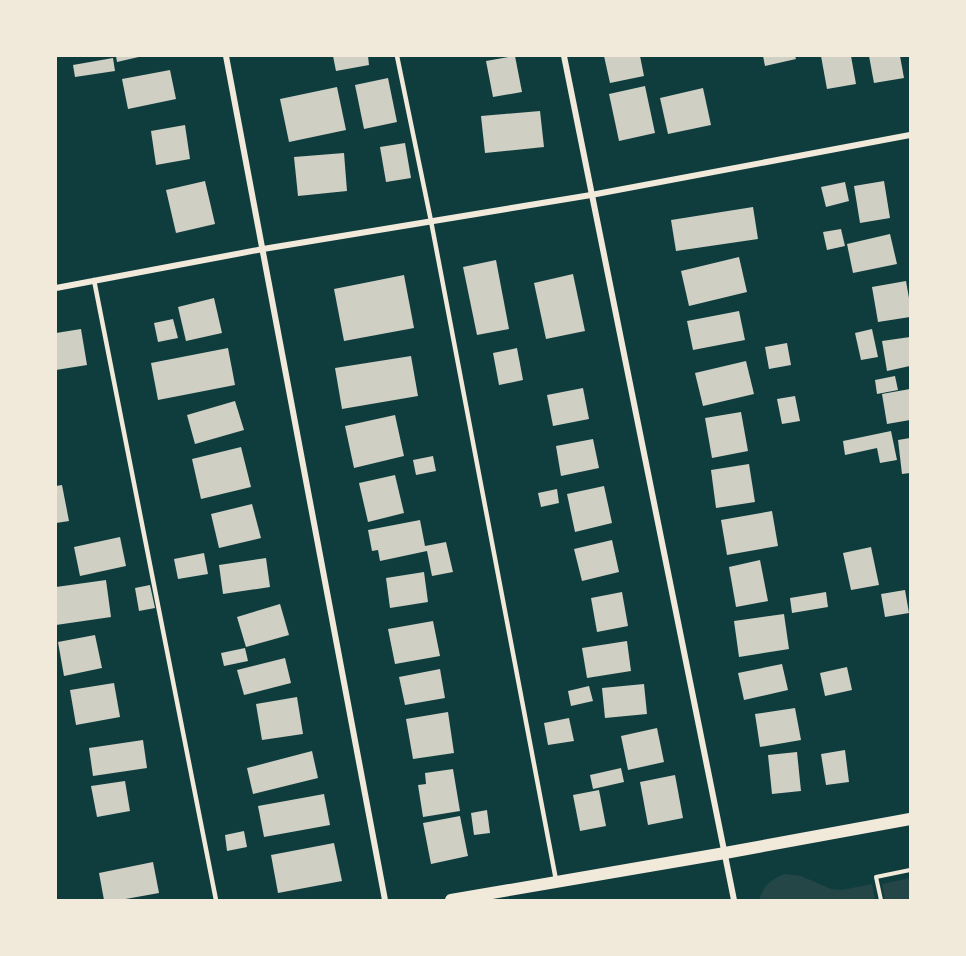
<svg xmlns="http://www.w3.org/2000/svg" width="966" height="956" viewBox="0 0 966 956" font-family="'DejaVu Sans',sans-serif">
<style>
.green{fill:#244646}
.building{fill:#cfcfc3}
.lines{fill:none;stroke-linecap:round;stroke-linejoin:round}
.path{stroke:#f1e9da;stroke-width:4}
.service{stroke:#f1e9da;stroke-width:4.5}
.minor{stroke:#f1e9da;stroke-width:6}
.secondary{stroke:#f1e9da;stroke-width:12}
</style>
<rect width="100%" height="100%" fill="#0f3d3e"/>
<!-- green -->
<g class="green">
<path d="M785,874L801,876L831,889L842,890L872,884L875,900H759C764,885 770,880 785,874Z"/>
<path d="M910,878V900H885L882,884Z"/>
</g>
<!-- building -->
<g class="building">
<path d="M116,56H143L117,62Z"/>
<path d="M333,56H368L369,65L336,71Z"/>
<path d="M515,56L522,92L493,97L486,61Z"/>
<path d="M604,56H640L644,76L610,83Z"/>
<path d="M763,56H795L796,59L765,66Z"/>
<path d="M821,56H851L856,84L827,89Z"/>
<path d="M869,56H900L904,78L874,83Z"/>
<path d="M113,58L115,71L75,77L73,65Z"/>
<path d="M170,70L176,99L128,109L122,79Z"/>
<path d="M388,78L397,122L364,129L355,85Z"/>
<path d="M645,86L655,133L619,141L609,94Z"/>
<path d="M337,87L346,130L289,142L280,99Z"/>
<path d="M703,88L711,125L668,134L660,98Z"/>
<path d="M540,111L544,147L485,153L481,116Z"/>
<path d="M185,125L190,159L156,165L151,131Z"/>
<path d="M405,143L411,178L386,182L380,147Z"/>
<path d="M344,153L347,191L298,196L294,157Z"/>
<path d="M205,181L215,224L176,233L166,190Z"/>
<path d="M884,181L890,218L860,223L854,186Z"/>
<path d="M845,182L849,201L826,207L821,187Z"/>
<path d="M753,207L758,239L676,251L671,220Z"/>
<path d="M841,229L845,246L827,250L823,232Z"/>
<path d="M890,234L897,264L853,273L847,244Z"/>
<path d="M739,257L747,292L689,306L681,271Z"/>
<path d="M496,260L509,329L477,335L463,267Z"/>
<path d="M573,274L585,331L546,339L534,283Z"/>
<path d="M404,275L414,328L344,341L334,289Z"/>
<path d="M906,281L910,304V317L878,322L872,287Z"/>
<path d="M214,298L222,333L186,341L178,307Z"/>
<path d="M739,311L745,340L693,350L687,321Z"/>
<path d="M173,319L178,338L158,342L154,323Z"/>
<path d="M81,329L87,365L56,370V333Z"/>
<path d="M872,329L878,357L861,360L855,333Z"/>
<path d="M910,337V366L887,371L882,341Z"/>
<path d="M787,343L791,365L769,369L765,347Z"/>
<path d="M228,348L235,385L158,400L151,363Z"/>
<path d="M517,348L523,380L499,385L493,353Z"/>
<path d="M411,356L418,396L342,409L335,368Z"/>
<path d="M746,361L754,394L703,406L695,373Z"/>
<path d="M895,376L898,390L877,394L875,380Z"/>
<path d="M583,388L589,419L553,426L547,395Z"/>
<path d="M910,389V420L887,424L882,394Z"/>
<path d="M795,396L800,421L782,424L777,399Z"/>
<path d="M235,401L244,430L195,444L187,415Z"/>
<path d="M741,412L748,451L712,458L705,418Z"/>
<path d="M395,415L404,456L354,468L345,426Z"/>
<path d="M891,431L897,460L880,463L877,448L845,455L843,441Z"/>
<path d="M910,438V473L902,474L898,440Z"/>
<path d="M593,439L599,468L561,476L556,446Z"/>
<path d="M241,447L251,487L201,499L192,459Z"/>
<path d="M433,456L436,471L416,475L413,460Z"/>
<path d="M749,464L755,502L716,508L711,470Z"/>
<path d="M395,475L404,513L368,522L359,483Z"/>
<path d="M62,485L69,521L56,523V486Z"/>
<path d="M604,486L612,523L575,532L567,494Z"/>
<path d="M557,489L559,503L541,507L538,493Z"/>
<path d="M252,504L261,538L219,548L211,514Z"/>
<path d="M772,511L778,546L727,555L721,520Z"/>
<path d="M420,520L425,546L446,542L453,572L432,576L427,551L380,561L378,550L372,551L368,530Z"/>
<path d="M120,537L126,566L80,576L74,547Z"/>
<path d="M612,540L619,572L582,581L574,549Z"/>
<path d="M871,547L879,585L851,590L843,553Z"/>
<path d="M204,553L208,574L178,579L174,559Z"/>
<path d="M266,558L270,587L223,594L219,565Z"/>
<path d="M760,560L768,601L736,607L729,567Z"/>
<path d="M424,572L428,602L390,608L386,578Z"/>
<path d="M106,580L111,617L56,625V587Z"/>
<path d="M150,585L155,608L139,611L135,588Z"/>
<path d="M905,590L909,613L885,617L881,594Z"/>
<path d="M622,592L628,626L597,632L591,598Z"/>
<path d="M826,592L828,607L792,613L790,598Z"/>
<path d="M280,604L289,635L246,647L237,617Z"/>
<path d="M784,614L789,649L739,657L734,621Z"/>
<path d="M433,621L440,656L395,664L388,629Z"/>
<path d="M95,635L102,668L64,676L58,642Z"/>
<path d="M627,641L631,671L587,678L582,648Z"/>
<path d="M245,648L248,661L224,666L221,653Z"/>
<path d="M285,658L291,683L244,695L237,670Z"/>
<path d="M782,664L788,690L744,700L738,673Z"/>
<path d="M847,667L852,690L825,696L820,673Z"/>
<path d="M440,669L445,698L405,705L399,677Z"/>
<path d="M114,683L120,717L76,725L70,690Z"/>
<path d="M644,684L647,714L605,718L602,688Z"/>
<path d="M589,686L593,701L571,706L568,691Z"/>
<path d="M297,697L303,734L262,740L256,704Z"/>
<path d="M795,708L801,740L760,747L755,714Z"/>
<path d="M448,712L454,753L413,759L406,719Z"/>
<path d="M569,718L574,741L548,745L544,723Z"/>
<path d="M657,728L664,762L628,770L621,736Z"/>
<path d="M143,740L147,768L93,776L89,748Z"/>
<path d="M845,750L849,782L826,785L821,754Z"/>
<path d="M312,751L318,778L253,794L247,768Z"/>
<path d="M797,752L801,791L772,794L768,755Z"/>
<path d="M621,768L624,782L593,789L590,775Z"/>
<path d="M453,769L460,811L423,817L418,785L426,784L425,773Z"/>
<path d="M675,775L683,818L648,825L640,782Z"/>
<path d="M125,781L130,811L97,817L91,786Z"/>
<path d="M599,790L606,826L580,831L573,795Z"/>
<path d="M324,794L330,825L264,837L258,806Z"/>
<path d="M487,810L490,833L474,835L471,813Z"/>
<path d="M460,816L468,856L431,864L423,823Z"/>
<path d="M244,831L247,847L227,851L225,835Z"/>
<path d="M334,843L342,881L278,893L271,855Z"/>
<path d="M153,862L159,893L120,900H104L99,873Z"/>
</g>
<g class="lines">
<!-- path -->
<path class="path" d="M881,900L876,877L910,870"/>
<!-- service -->
<g class="service">
<path d="M397,56L431,221L556,880"/>
<path d="M94,280L216,900"/>
</g>
<!-- minor -->
<g class="minor">
<path d="M226,56L385,900"/>
<path d="M564,56L734,900"/>
<path d="M56,288L263,249L591,195L910,135"/>
</g>
<!-- secondary -->
<path class="secondary" d="M451,900L725,853L910,819"/>
</g>
<!-- border -->
<rect width="966" height="956" fill="none" stroke="#f1e9da" stroke-width="114"/>
</svg>
